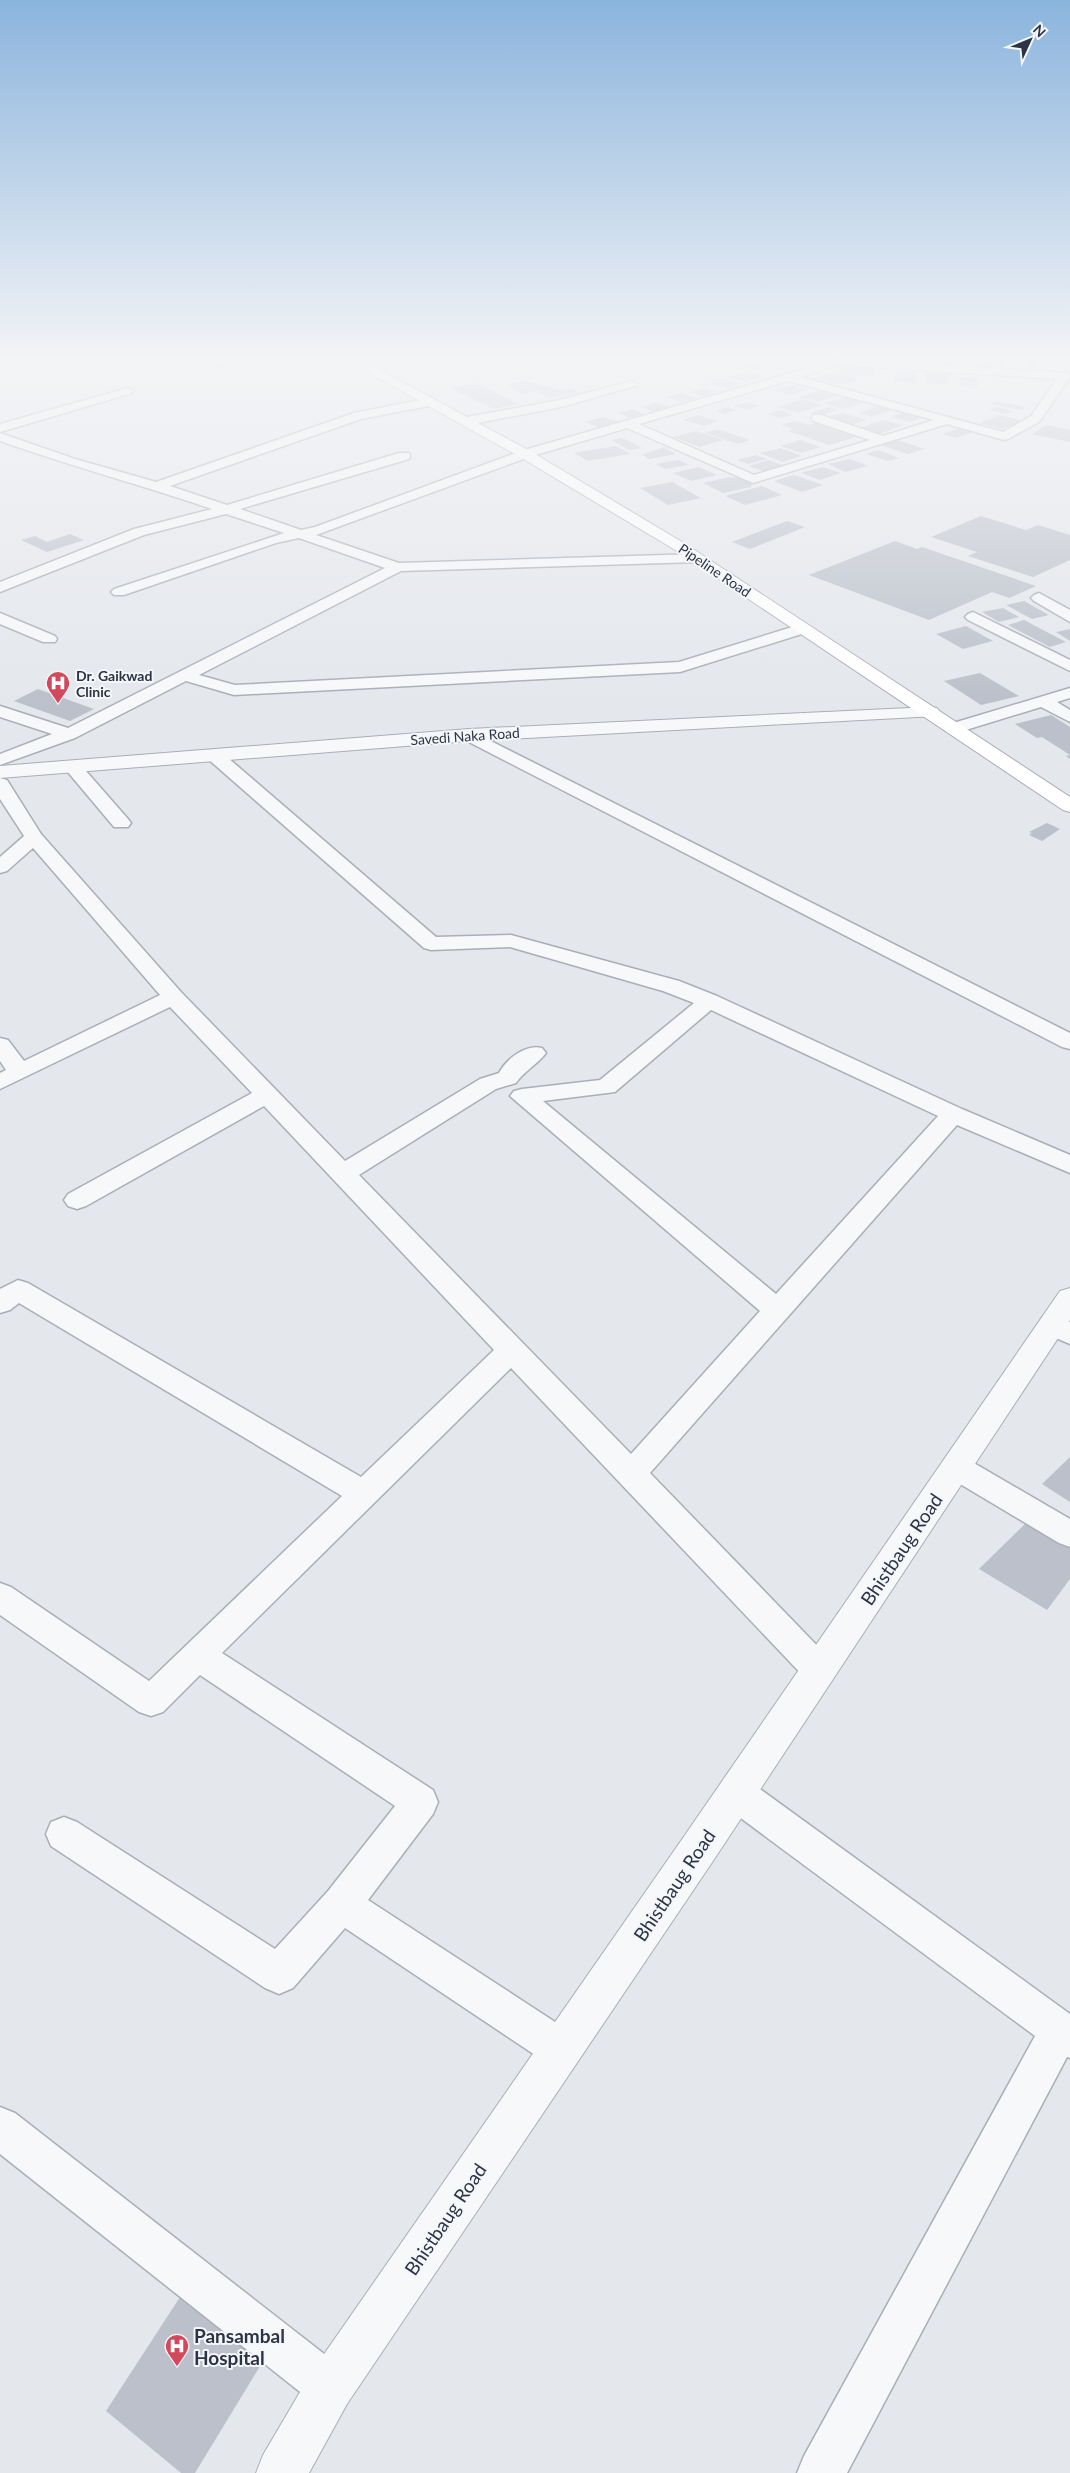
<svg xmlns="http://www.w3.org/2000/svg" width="1070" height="2473" viewBox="0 0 1070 2473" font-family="Lato,sans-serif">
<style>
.building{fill:#bbc0ca}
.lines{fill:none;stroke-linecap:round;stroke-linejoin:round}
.minor-casing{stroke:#a9aeb7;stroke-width:3}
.tertiary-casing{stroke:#a9aeb7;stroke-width:2}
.secondary-casing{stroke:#a9aeb7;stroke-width:2}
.minor{fill:#f7f8fa;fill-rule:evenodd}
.tertiary{fill:#f7f8fa;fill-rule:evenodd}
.secondary{fill:#fff;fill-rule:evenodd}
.labels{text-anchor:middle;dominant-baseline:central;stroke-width:4;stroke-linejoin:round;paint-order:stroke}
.far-street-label{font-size:14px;fill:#2b3445;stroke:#f4f6f9}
.far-poi-label{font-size:14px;font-weight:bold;fill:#2b3445;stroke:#f4f6f9;text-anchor:start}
.near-street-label{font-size:19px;fill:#2b3445;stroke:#f4f6f9}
.near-poi-label{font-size:19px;font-weight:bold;fill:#2b3445;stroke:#f4f6f9;text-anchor:start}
</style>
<rect width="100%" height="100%" fill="#e4e7ec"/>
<!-- building -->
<g class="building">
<rect x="902" y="356" width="12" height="5"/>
<path d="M920,356H931V362H919Z"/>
<path d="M948,356L955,357V365L945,364V359L948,360Z"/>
<path d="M983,356L1004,357L1005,367L984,366Z"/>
<path d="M965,357L974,358L975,366L961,365V359L966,360Z"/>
<path d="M1016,358L1025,359L1024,367L1015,366Z"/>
<circle cx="1032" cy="364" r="5"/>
<path d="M757,361L767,364L750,369L739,366Z"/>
<path d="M840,366H866L867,368H873L874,377L836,371V368H841Z"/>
<path d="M896,371L917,372L915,383L894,381Z"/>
<path d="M747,372L763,376L745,382L729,377Z"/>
<path d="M832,372L842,373L858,377L852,379L857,380L849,383L839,384L815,378Z"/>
<path d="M926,373L949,374L948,385L925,383Z"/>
<path d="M960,377L979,378L977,388L959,385Z"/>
<path d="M721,379L740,384L728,388L709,383Z"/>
<path d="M526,381L560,390L571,388L581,393L548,398L537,391L522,394L506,384Z"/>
<path d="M476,383L519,404L493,409L451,388Z"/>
<path d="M791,385L808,389L790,395L774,390Z"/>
<path d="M704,388L717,392L703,396L691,392Z"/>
<path d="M820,390L839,395L818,402L799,397Z"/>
<path d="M681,393L696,398L682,402L667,397Z"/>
<path d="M846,397L865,402L843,409L824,403Z"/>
<path d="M801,399L822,405L799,413L778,407Z"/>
<path d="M995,401L1025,407L1021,410L990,404Z"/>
<path d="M656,402L673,408L657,413L641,407Z"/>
<path d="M747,402L760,406L746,409L733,406Z"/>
<path d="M884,404L897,408L871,417L859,413Z"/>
<path d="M728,407L737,410L724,414L716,411Z"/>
<path d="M829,407L837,410L819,416L811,413Z"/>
<path d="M996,407L1013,411L1006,414L989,410Z"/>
<path d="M633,409L644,414L629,418L618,413Z"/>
<path d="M780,410L793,415L780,418L767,414Z"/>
<path d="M907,411L926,416L910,422L890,417Z"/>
<path d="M842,413L866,420L850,425L826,417Z"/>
<path d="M697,415L718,421L705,426L683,420Z"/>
<path d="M1000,415L1023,421L1002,429L979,423Z"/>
<path d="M603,417L619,422L601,428L584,422Z"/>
<path d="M883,420L903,425L879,434L860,428Z"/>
<path d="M795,421L808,425L816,423L856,437L829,445L788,431L794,429L781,425Z"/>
<path d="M1046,425L1070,430V442L1032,434Z"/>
<path d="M966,426L980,430L956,438L942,434Z"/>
<path d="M717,429L750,440L738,444L705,433Z"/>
<path d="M696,431L723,440L700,447L673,437Z"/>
<path d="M623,438L642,448L629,450L611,440Z"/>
<path d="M800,440L821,447L801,453L780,446Z"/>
<path d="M898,440L925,449L908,454L881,445Z"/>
<path d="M616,446L630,454L588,461L574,453Z"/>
<path d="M664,447L676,454L650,459L642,455Z"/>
<path d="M781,448L802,456L782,462L760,453Z"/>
<path d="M878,450L899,458L888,461L866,454Z"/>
<path d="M756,455L767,459L748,464L737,460Z"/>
<path d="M850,459L868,466L845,472L828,464Z"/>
<path d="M679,460L689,465L665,469L656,464Z"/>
<path d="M768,460L785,466L766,472L749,466Z"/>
<path d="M699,467L717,475L691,481L673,473Z"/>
<path d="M822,467L841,473L820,480L801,473Z"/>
<path d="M794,475L823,485L802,492L774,481Z"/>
<path d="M730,477L753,479L751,487L723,493L703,483Z"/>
<path d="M672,482L701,498L668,505L640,488Z"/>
<path d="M762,486L782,495L745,505L725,496Z"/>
<path d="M981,516L1026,530L1038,525L1070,535V560L1033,577L968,556L977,552L931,537Z"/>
<path d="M787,521L805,527L750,549L732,542Z"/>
<path d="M70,534L84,540L47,552L21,540L35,536L47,542Z"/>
<path d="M895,541L917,549L922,547L1036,586L1009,598L992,592L929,620L809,575Z"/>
<path d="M1024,601L1049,615L1032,619L1006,605Z"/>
<path d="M1003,608L1019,617L999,622L982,612Z"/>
<path d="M1024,620L1066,642L1050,647L1008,625Z"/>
<path d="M966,626L993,641L963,649L936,634Z"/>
<path d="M1070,629V641L1056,632Z"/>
<path d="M980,673L1019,696L981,705L944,681Z"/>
<path d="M38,689L94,709L70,721L14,701Z"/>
<path d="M1051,715L1070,727V759L1066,756L1070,755L1042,737L1037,738L1015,724Z"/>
<path d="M1047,823L1060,829L1042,841L1029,835L1032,833L1029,832Z"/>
<path d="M1070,1457V1502L1042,1484Z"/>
<path d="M1028,1521L1070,1546V1579L1047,1610L979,1569Z"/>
<path d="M182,2294L265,2358L195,2473H181L106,2411Z"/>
</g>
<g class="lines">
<!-- minor casing -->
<g class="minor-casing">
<g id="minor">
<path d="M839,359L1065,373L1069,374L1070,377L1039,422L1008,439L1004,440L947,424L753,483L627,428L529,457L316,535L399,563L698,554L705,558L698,562L401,571L199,675L235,685L679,662L802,624L808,626L810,629L808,632L680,672L234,695L186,681L75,738L0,765V754L52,734L0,717V706L68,728L385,568L299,538L276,543L124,595H114L111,592L114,589L284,533L226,514L144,535L0,592V582L134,529L212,509C142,485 70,466 0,441V433L75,459L156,482L354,413L430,398L434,399V405L361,419L170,486L227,505L399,453H409L410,456L409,459L240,509L301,530L315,527L521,451ZM840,365L1057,379L1031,416L1003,432L800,377ZM788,381L934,420L883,436L821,415H813L811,418L813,421L870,440L754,475L639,424Z"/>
<path d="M631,381L637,384L635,386L561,407L467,425L461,421L467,417L560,400Z"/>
<path d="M128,388L134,391L132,393L0,432V424Z"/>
<path d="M1039,593L1070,610V622L1034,601L1031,598L1034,595Z"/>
<path d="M973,612L1070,660V671L968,620L965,617L968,614Z"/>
<path d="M0,613L55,636L57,639L55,642H43L0,624Z"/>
<path d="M1070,688V698L1057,702L1070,710V722L1041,707L956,733L950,732L947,728L950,724Z"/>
<path d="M469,730L1070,1033V1049L1062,1047L463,739L460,735L463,731Z"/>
<path d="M214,750L220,751L436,937L511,935L679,981L717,996L962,1109L1070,1155V1173L957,1125L650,1473L831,1660L836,1670L831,1680L819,1685L807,1680L511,1368L222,1653L433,1790L438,1802L433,1814L368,1900L575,2035L581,2049L575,2063L561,2069L547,2063L345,1928L293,1988L279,1994L265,1988L51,1846L46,1834L51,1822L64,1817L77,1822L275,1949L328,1891L395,1806L200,1675L163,1712L151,1716L139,1712L0,1615V1583L11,1587L149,1681L342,1496L19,1303L10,1310L0,1313V1289L18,1280L28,1283L361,1477L494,1350L264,1106L86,1206L77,1209L68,1206L64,1200L68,1194L252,1093L170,1007L0,1089V1073L6,1070L0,1061V1038L8,1040L24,1061L160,995L33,848L7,871L0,873V857L24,836L0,799V778L7,780L41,834L181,992L345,1161L480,1079L499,1073C506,1059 526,1044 542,1048L546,1053C537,1065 524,1071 516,1083L496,1089L359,1175L631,1454L760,1311L510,1096L514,1091L522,1089L600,1080L694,1003L663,991L510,947L431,950L424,948L208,759L205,755L208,751ZM711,1010L938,1116L776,1294L543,1101L615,1092Z"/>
<path d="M73,762L79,763L128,819L131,823L128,827H114L67,771L64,767L67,763Z"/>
<path d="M1052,1315L1070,1322V1344L1042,1332L1038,1325L1042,1318Z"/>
<path d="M956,1455L967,1459L1070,1519V1547L1059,1543L945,1475L941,1467L945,1459Z"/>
<path d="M736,1776L749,1781L1070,2014V2058L1067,2057L847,2473H797L804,2456L1035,2036L723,1805L718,1793L723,1781Z"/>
<path d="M0,2107L15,2113L346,2371L353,2387L346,2403L330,2410L314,2403L0,2154Z"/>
</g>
</g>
<!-- tertiary casing -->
<g class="tertiary-casing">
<g id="tertiary">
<path d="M185,356H206L234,362L275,356H304L298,359L234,370L187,358Z"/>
<path d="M931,707L937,708L940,712L937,716L469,741L0,778V766L469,729Z"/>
<path d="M1070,1288V1320L713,1861L347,2404L309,2473H256L263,2455L313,2370L685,1835L1060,1291Z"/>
</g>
</g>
<!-- secondary casing -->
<g class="secondary-casing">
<path id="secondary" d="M339,356H354L530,451L687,545L1070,797V812L1063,810L677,551L520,457Z"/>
</g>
<!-- minor -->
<use href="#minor" class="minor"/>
<!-- tertiary -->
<use href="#tertiary" class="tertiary"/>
<!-- secondary -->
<use href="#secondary" class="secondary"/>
</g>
<!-- sky -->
<linearGradient id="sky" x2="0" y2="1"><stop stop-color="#8bb4dd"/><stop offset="0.51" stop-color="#f3f4f6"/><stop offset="1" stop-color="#f3f4f6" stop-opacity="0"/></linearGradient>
<rect width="1070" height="702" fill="url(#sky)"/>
<!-- icons -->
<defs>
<g id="hospital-pin" transform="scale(1.25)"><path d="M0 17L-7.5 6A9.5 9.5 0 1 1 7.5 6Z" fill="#d1495b" stroke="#f4f6f9"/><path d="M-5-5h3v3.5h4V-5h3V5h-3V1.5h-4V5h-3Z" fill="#fff"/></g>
</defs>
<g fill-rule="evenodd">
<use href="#hospital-pin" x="58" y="683"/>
<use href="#hospital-pin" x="177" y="2346"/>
</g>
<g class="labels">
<!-- far-street labels -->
<g class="far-street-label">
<text transform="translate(715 570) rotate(34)">Pipeline Road</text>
<text transform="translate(465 736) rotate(-4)">Savedi Naka Road</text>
</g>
<!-- far-poi labels -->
<g class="far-poi-label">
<text x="76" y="675">Dr. Gaikwad<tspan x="76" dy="16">Clinic</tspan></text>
</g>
<!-- near-street labels -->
<g class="near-street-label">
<text transform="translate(901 1549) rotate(-56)">Bhistbaug Road</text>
<text transform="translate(674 1885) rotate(-56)">Bhistbaug Road</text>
<text transform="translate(445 2219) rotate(-56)">Bhistbaug Road</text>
</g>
<!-- near-poi labels -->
<g class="near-poi-label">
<text x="194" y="2335">Pansambal<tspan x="194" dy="22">Hospital</tspan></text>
</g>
</g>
<!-- north arrow -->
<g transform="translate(1030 40) rotate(46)" stroke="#f4f6f9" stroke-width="4" paint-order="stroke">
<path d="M0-4L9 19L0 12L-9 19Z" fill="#2b3445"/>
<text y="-8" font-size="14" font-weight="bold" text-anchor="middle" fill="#2b3445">N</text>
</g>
</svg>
